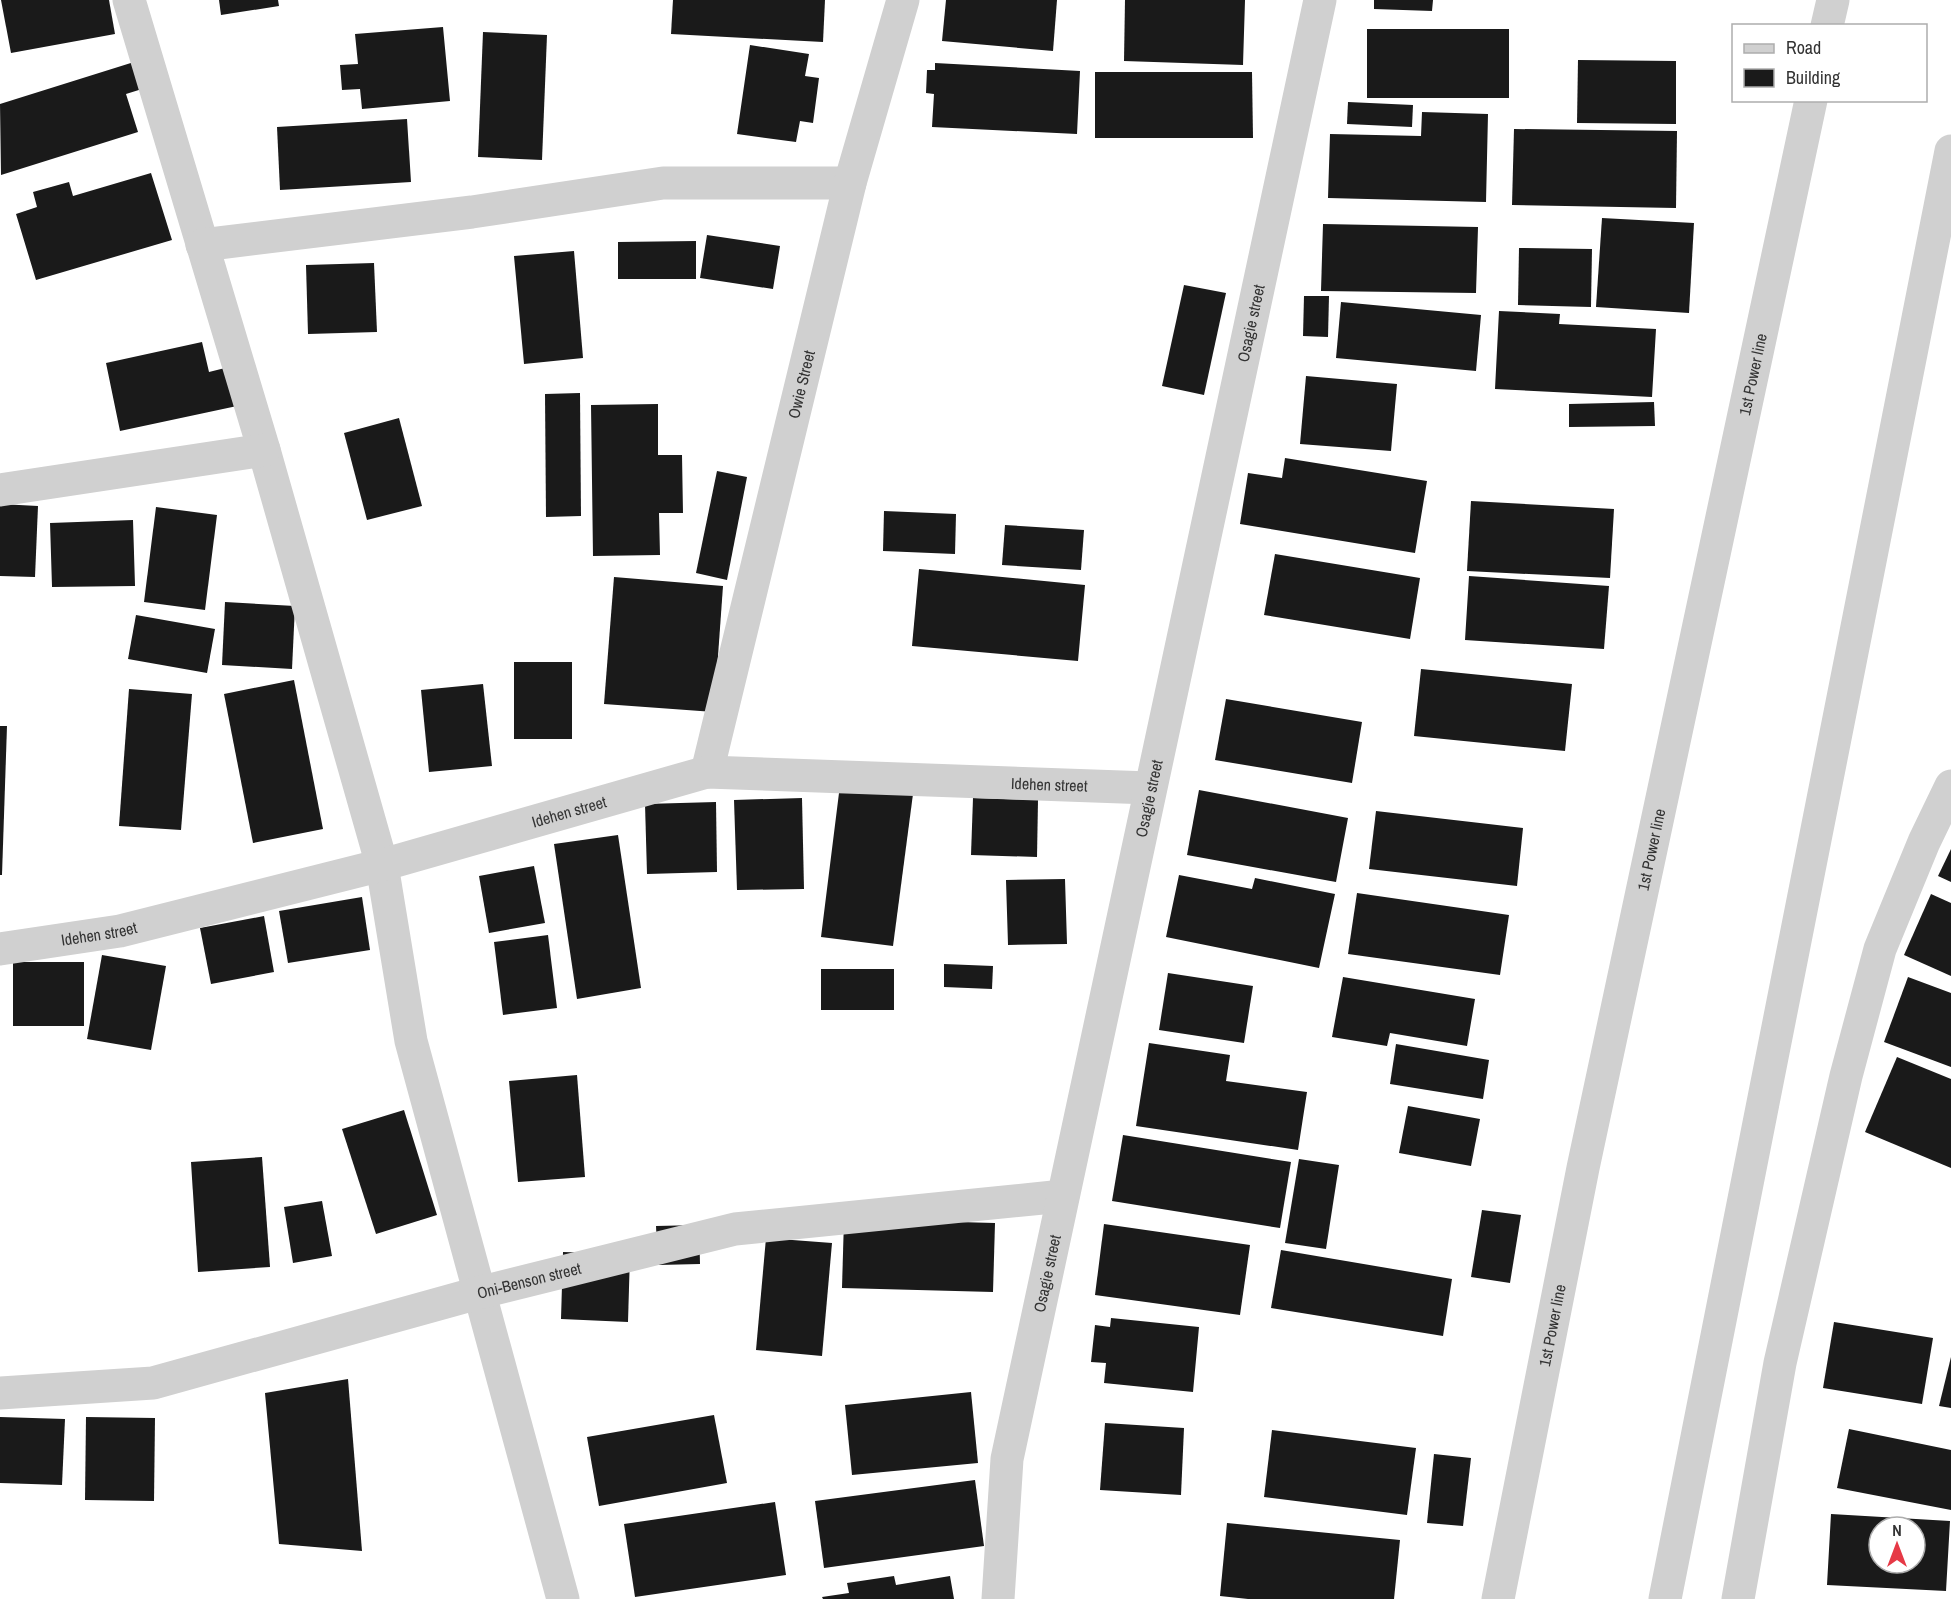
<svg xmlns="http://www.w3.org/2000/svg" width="1951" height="1599" viewBox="0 0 1951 1599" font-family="'Archivo Narrow',sans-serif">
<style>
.building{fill:#1a1a1a;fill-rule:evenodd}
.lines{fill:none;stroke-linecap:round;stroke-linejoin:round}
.minor{stroke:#d0d0d0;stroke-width:33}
.labels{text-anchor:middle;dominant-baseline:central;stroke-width:6;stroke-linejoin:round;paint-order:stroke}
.street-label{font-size:16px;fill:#333;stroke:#fff}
</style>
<rect width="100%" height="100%" fill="#fff"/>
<!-- building -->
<g class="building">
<path d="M1,0H109L115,34L11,53Z"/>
<path d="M219,0H278L279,6L221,15Z"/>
<path d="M673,0H825L823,42L671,34Z"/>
<path d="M946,0H1057L1053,51L942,41Z"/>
<path d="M1125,0H1245L1243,65L1124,61Z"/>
<path d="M1374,0H1433L1432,11L1374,9Z"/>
<path d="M443,27L450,101L362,109L360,89L342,90L340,65L358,64L355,34Z"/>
<rect x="1367" y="29" width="142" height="69"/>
<path d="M483,32L547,35L542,160L478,157Z"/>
<path d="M750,45L809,54L805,76L819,78L813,123L800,121L796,142L737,134Z"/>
<path d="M1578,60L1676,61V124L1577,123Z"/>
<path d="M134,62L142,89L126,94L138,132L1,175L0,104Z"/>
<path d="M935,63L1080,71L1077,134L932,127L934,94L926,93L927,70H935Z"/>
<path d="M1095,72H1252L1253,138H1095Z"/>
<path d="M1348,102L1413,105L1412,127L1347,124Z"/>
<path d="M1422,112L1488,114L1486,202L1328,198L1330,134L1421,136Z"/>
<path d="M407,119L411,182L280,190L277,127Z"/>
<path d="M1514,129L1677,131L1676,208L1512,205Z"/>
<path d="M151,173L172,240L36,280L16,214L37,207L33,192L69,182L73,196Z"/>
<path d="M1602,218L1694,223L1689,313L1596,307Z"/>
<path d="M1323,224L1478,227L1476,293L1321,291Z"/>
<path d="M707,235L780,246L773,289L700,278Z"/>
<path d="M696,241V279H618V242Z"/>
<path d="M1519,248L1592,249L1591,307L1518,305Z"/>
<path d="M574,251L583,358L524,364L514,256Z"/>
<path d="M374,263L377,332L308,334L306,265Z"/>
<path d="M1184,285L1226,293L1204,395L1162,386Z"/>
<path d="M1304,296H1329L1328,337L1303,336Z"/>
<path d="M1341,302L1481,315L1476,371L1336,358Z"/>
<path d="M1499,311L1560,314L1559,324L1656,329L1652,397L1495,389Z"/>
<path d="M202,342L209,372L229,367L237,406L120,431L106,363Z"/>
<path d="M1306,376L1397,384L1391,451L1300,444Z"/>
<path d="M580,393L581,516L546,517L545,394Z"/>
<path d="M1654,402L1655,426L1569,427V404Z"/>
<path d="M658,404V455H682L683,513H659L660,555L593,556L591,405Z"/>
<path d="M399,418L422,506L367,520L344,433Z"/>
<path d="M1285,458L1427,481L1415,553L1240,524L1248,473L1282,478Z"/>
<path d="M717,471L747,477L727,580L696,573Z"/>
<path d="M1471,501L1614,509L1610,578L1467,571Z"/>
<path d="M0,504L38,506L35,577L0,576Z"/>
<path d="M156,507L217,515L205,610L144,602Z"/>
<path d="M884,511L956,514L955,554L883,551Z"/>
<path d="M133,520L135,586L52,587L50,523Z"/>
<path d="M1005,525L1084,530L1081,570L1002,565Z"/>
<path d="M1275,554L1420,578L1410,639L1264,615Z"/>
<path d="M919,569L1085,585L1078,661L912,646Z"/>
<path d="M1469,576L1609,586L1604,649L1465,640Z"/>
<path d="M614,577L723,586L714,712L604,704Z"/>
<path d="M225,602L295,606L292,669L222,665Z"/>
<path d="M136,615L215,629L207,673L128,659Z"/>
<rect x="514" y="662" width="58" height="77"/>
<path d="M1421,669L1572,684L1565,751L1414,736Z"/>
<path d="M294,680L323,829L253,843L224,694Z"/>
<path d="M483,684L492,766L429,772L421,690Z"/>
<path d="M129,689L192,694L181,830L119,826Z"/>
<path d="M1226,699L1362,722L1352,783L1215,760Z"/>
<path d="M0,726H7L2,875H0Z"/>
<path d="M840,785L913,794L893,946L821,937Z"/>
<path d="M1199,790L1348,818L1336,882L1187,855Z"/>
<path d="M802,798L804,889L737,890L734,800Z"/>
<path d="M973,798L1038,800L1037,857L971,855Z"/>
<path d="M716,802L717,872L647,874L645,804Z"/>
<path d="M1376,811L1523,828L1517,886L1369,869Z"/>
<path d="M618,835L641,988L577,999L554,844Z"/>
<path d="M1951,849V882L1938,876Z"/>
<path d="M534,866L545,923L489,933L479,876Z"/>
<path d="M1179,875L1252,889L1255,878L1335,894L1319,968L1166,937Z"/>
<path d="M1065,879L1067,944L1008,945L1006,880Z"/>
<path d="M1357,893L1509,915L1500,975L1348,954Z"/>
<path d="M1931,894L1951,903V976L1904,955Z"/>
<path d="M362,897L370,950L288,963L279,911Z"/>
<path d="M264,916L274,972L211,984L200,928Z"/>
<path d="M548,935L557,1008L503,1015L494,942Z"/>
<path d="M102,955L166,966L151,1050L87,1039Z"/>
<rect x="13" y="962" width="71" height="64"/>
<path d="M944,964L993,966L992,989L944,987Z"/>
<rect x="821" y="969" width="73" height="41"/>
<path d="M1168,973L1253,986L1244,1043L1159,1030Z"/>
<path d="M1343,977L1475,999L1467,1046L1390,1033L1387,1046L1332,1037Z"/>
<path d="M1908,977L1951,993V1067L1884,1042Z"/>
<path d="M1149,1043L1230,1055L1226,1081L1307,1092L1298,1150L1136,1126Z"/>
<path d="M1396,1044L1489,1060L1483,1099L1390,1084Z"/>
<path d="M1897,1057L1951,1079V1168L1865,1132Z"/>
<path d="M577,1075L585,1177L518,1182L509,1081Z"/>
<path d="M1408,1106L1480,1119L1471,1166L1399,1153Z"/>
<path d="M404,1110L437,1215L376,1234L342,1129Z"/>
<path d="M1123,1135L1291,1162L1280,1228L1112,1201Z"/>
<path d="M262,1157L270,1267L198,1272L191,1162Z"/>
<path d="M1299,1159L1339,1165L1326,1249L1285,1243Z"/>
<path d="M322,1201L332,1256L293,1263L284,1207Z"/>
<path d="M1482,1210L1521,1215L1510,1283L1471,1277Z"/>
<path d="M844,1219L995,1223L993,1292L842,1288Z"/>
<path d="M1104,1224L1250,1245L1240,1315L1095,1295Z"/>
<path d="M699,1225L700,1264L658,1265L656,1226Z"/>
<path d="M766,1238L832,1243L822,1356L756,1350Z"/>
<path d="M1281,1250L1452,1279L1443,1336L1271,1308Z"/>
<path d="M563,1252L630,1254L628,1322L561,1319Z"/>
<path d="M1111,1318L1199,1327L1193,1392L1104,1383L1106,1363L1091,1362L1095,1325L1110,1327Z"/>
<path d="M1834,1322L1933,1338L1922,1404L1823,1388Z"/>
<path d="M1951,1357V1408L1939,1406Z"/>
<path d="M348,1379L362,1551L279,1544L265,1393Z"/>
<path d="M971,1392L978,1463L852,1475L845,1405Z"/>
<path d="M714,1415L727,1483L599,1506L587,1437Z"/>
<path d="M0,1417L65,1419L62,1485L0,1483Z"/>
<path d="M86,1417L155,1418L154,1501L85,1500Z"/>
<path d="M1105,1423L1184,1428L1181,1495L1100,1490Z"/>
<path d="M1849,1429L1951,1450V1510L1837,1488Z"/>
<path d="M1272,1430L1416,1448L1407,1515L1264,1497Z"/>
<path d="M1434,1454L1471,1458L1463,1526L1427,1523Z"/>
<path d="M975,1480L984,1546L824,1568L815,1501Z"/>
<path d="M775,1502L786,1575L635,1597L624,1524Z"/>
<path d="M1831,1514L1950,1521L1946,1591L1827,1585ZM1879,1527H1915V1563H1879Z"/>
<path d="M1227,1523L1400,1540L1394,1599H1248L1220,1596Z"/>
<path d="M894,1576L896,1585L950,1576L954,1599H823L822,1597L849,1593L847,1583Z"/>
</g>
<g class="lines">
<!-- minor -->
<g class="minor">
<path d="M129,0L264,450L382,865L411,1041L563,1599"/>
<path d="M1827,26L1833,0"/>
<path d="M202,245L472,212L663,183H850"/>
<path d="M0,490L264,450"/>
<path id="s1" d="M707,772L850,183L903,0"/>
<path id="s2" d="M0,949L120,931L382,865L707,772L1150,788"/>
<path id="s3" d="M0,1393L153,1383L478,1293L735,1229L1063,1196"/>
<path id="s4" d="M998,1599L1007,1459L1320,0"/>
<path id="s5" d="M1498,1599L1583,1168L1811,100"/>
<path d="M1665,1599L1951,151"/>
<path d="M1738,1599L1780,1363L1846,1076L1880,949L1924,842L1951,786"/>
</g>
</g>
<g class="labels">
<!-- street labels -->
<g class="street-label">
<text stroke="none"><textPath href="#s4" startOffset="1302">Osagie street</textPath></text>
<text stroke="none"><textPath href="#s5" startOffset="1251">1st Power line</textPath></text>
<text stroke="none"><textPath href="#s1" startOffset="399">Owie Street</textPath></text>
<text stroke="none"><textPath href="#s2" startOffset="1072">Idehen street</textPath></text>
<text stroke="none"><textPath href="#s4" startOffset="816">Osagie street</textPath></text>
<text stroke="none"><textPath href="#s2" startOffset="586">Idehen street</textPath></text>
<text stroke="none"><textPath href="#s5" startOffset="765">1st Power line</textPath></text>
<text stroke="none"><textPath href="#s2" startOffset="100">Idehen street</textPath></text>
<text stroke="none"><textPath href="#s4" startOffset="330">Osagie street</textPath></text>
<text stroke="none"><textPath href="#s3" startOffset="543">Oni-Benson street</textPath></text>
<text stroke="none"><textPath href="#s5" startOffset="279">1st Power line</textPath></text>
</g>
</g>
<!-- legend -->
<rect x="1732" y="24" width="195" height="78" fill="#ffffff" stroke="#adadad" stroke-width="1.5"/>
<rect x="1744" y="44" width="30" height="9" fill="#d0d0d0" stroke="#adadad" stroke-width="1.5"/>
<text x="1786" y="54" font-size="18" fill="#333333">Road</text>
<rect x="1744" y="69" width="30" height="18" fill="#1a1a1a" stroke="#adadad" stroke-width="1.5"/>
<text x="1786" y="84" font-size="18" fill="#333333">Building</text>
<!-- north arrow -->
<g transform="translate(1897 1545)"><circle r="28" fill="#ffffff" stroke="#adadad" stroke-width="1.5"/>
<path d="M0-4.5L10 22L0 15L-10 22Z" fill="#e63946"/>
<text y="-9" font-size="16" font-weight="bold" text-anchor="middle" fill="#333333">N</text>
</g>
</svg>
